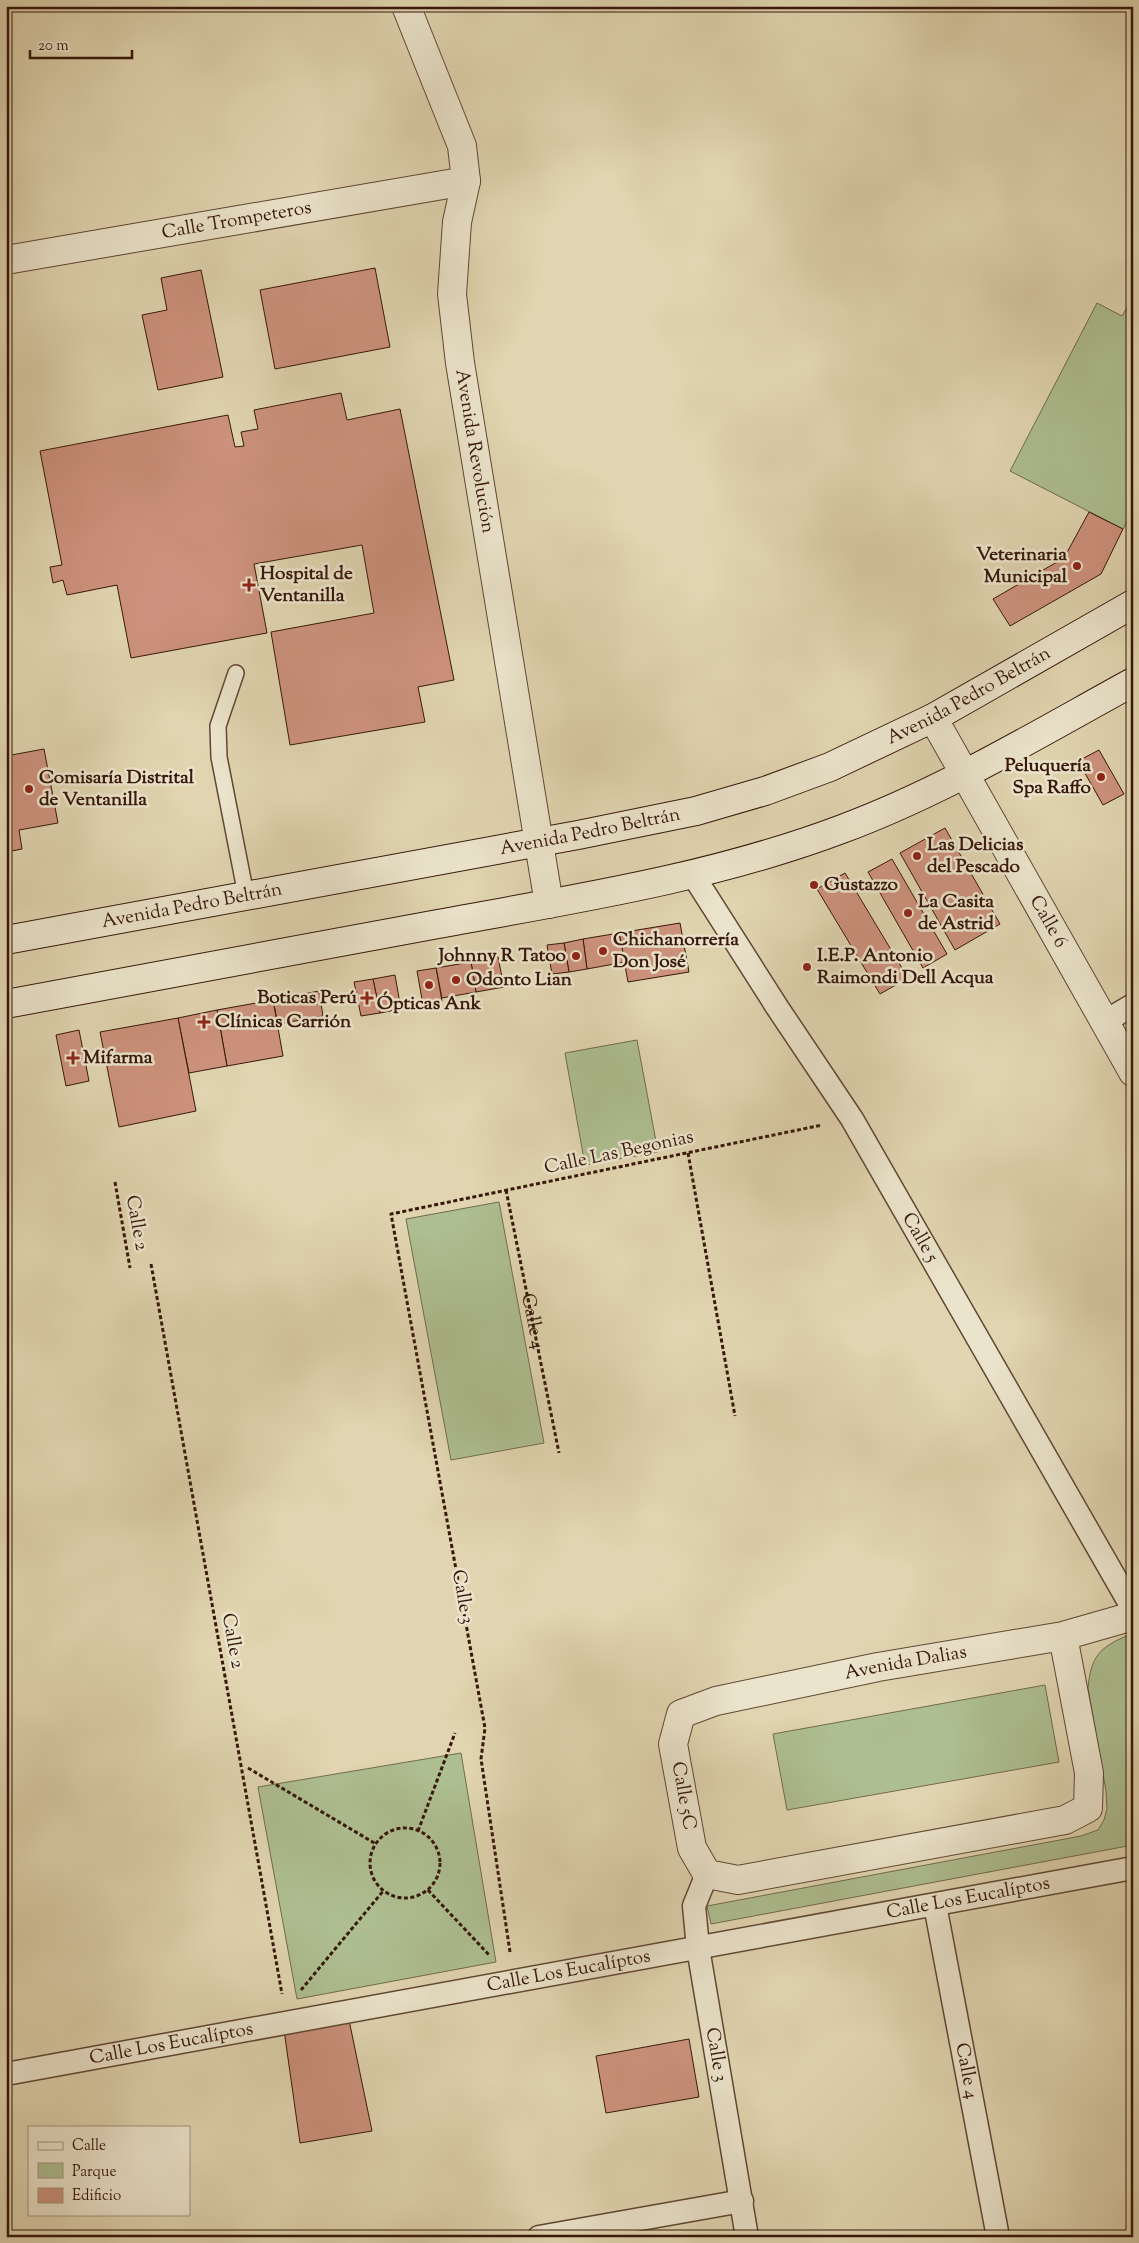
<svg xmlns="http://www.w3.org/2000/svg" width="1139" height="2243" viewBox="0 0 1139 2243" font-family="'Sorts Mill Goudy',serif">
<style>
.green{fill:#adbe90;stroke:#726a4e}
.building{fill:#cd927d;stroke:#37170b}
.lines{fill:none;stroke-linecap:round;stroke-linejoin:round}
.service-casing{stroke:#614634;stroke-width:18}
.pedestrian-casing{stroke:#614634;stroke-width:25}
.minor-casing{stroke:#614634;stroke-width:30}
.tertiary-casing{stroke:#614634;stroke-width:30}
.secondary-casing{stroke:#37170b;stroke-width:30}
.path{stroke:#37170b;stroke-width:3;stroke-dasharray:4 2.5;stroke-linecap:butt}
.service{stroke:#ebe4cc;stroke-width:15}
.pedestrian{stroke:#ebe4cc;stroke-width:22}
.minor{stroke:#ebe4cc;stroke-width:28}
.tertiary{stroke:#ebe4cc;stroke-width:28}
.secondary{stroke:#ebe4cc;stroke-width:28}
.poi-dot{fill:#8f2418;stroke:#ebe4cc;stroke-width:2}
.labels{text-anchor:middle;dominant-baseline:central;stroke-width:5;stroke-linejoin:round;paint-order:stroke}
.street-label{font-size:19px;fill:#37170b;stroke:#ebe4cc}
.poi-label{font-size:19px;font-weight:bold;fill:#37170b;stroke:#ebe4cc;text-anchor:start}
</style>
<rect width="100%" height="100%" fill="#e0d5b0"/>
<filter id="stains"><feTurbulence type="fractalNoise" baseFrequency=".004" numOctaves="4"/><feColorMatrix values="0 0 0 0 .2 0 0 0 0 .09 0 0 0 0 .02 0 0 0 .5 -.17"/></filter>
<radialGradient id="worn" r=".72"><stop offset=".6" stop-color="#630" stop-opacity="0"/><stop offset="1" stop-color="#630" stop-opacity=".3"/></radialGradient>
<!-- green -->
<g class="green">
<path d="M1133,297V510L1123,529L1010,471L1097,303L1122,316Z"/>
<path d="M637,1040L658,1152L585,1165L565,1053Z"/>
<path d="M499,1202L544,1443L451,1460L406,1219Z"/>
<path d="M1129,1635L1133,1643V1845L711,1924L707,1906L1081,1836L1098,1830L1104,1820L1107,1809L1106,1791L1088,1688C1091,1657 1099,1647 1129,1635Z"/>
<path d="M1045,1685L1059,1762L787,1810L773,1734Z"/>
<path d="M461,1753L496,1962L297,1999L258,1787Z"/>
</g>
<!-- building -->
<g class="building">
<path d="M375,268L390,347L275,369L260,290Z"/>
<path d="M201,270L223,377L158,390L142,315L167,310L161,278Z"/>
<path d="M341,393L347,420L400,409L454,680L418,687L425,722L290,745L271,632L374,613L362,545L254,564L267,633L131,658L117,585L67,595L63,580L53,583L50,567L62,565L40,451L228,415L235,447L244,446L241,432L258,429L254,410Z"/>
<path d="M1089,512L1123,529L1101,574L1010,626L993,599L1064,558Z"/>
<path d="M44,749L58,823L19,830L22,849L6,852V756Z"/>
<path d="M1099,750L1124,794L1103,805L1078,761Z"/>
<path d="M945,828L1000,924L955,950L900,853Z"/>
<path d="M892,859L947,954L923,968L868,872Z"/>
<path d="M845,873L908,978L880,994L817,889Z"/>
<path d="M680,923L689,972L628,982L619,933Z"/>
<path d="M619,933L625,962L587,969L583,939Z"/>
<path d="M583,939L587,969L569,972L564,943Z"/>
<path d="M564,943L569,972L552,974L547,945Z"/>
<path d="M498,957L504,987L476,992L471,962Z"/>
<path d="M471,962L476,992L442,998L436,968Z"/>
<path d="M436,968L442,1001L423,1005L417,971Z"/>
<path d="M395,975L401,1009L380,1013L373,979Z"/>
<path d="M373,979L380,1013L361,1016L354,982Z"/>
<path d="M319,991L323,1016L278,1024L273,1000Z"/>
<path d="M273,1000L283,1056L227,1066L217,1010Z"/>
<path d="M217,1010L227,1066L189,1073L178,1018Z"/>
<path d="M178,1018L196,1111L119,1127L100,1032Z"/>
<path d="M79,1030L89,1081L66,1086L56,1035Z"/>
<path d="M349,2020L372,2131L300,2143L284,2030Z"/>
<path d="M689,2039L699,2097L606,2113L596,2056Z"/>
</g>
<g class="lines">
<!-- service casing -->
<g class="service-casing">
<path id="service" d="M236,673L218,726L219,757L246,895"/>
</g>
<!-- pedestrian casing -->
<g class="pedestrian-casing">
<g id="pedestrian">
<path id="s2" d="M693,875L777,1007L852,1119L1133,1609"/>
<path d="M1104,1022L1133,1005"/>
<path id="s3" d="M707,1874L694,1906L698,1948L747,2237"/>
<path id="s4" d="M935,1905L998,2237"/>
<path id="s5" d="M6,2074L1133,1868"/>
<path d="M539,2237L742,2201"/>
</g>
</g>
<!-- minor casing -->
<g class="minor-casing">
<g id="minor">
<path id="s6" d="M933,718L1133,1072"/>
<path id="s7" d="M1063,1636L1089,1773L1088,1808L1065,1820L738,1880L707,1874L692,1848L673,1744L681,1714L716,1701L878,1667L1063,1636L1133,1616"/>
</g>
</g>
<!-- tertiary casing -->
<g class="tertiary-casing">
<g id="tertiary">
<path id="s8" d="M406,6L462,146L466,181L457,222L452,294L460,363L549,904"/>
<path id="s9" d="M6,260L466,181"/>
</g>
</g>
<!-- secondary casing -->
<g class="secondary-casing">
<g id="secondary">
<path id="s10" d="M6,940L578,835L696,811L765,791L830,767L933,718L1133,604"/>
<path d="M6,1004C150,976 294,950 438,924C574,899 712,878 842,829C944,791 1038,734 1133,682"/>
</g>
</g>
<!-- path -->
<g class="path">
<path d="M688,1153L735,1416"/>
<path d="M115,1182L130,1268"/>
<path id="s1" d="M506,1190L559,1453"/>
<path d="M151,1264L282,1994"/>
<path d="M248,1768L376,1844"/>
<circle cx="405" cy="1863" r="35"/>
<path d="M418,1831L455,1733"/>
<path d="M428,1890L490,1956"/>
<path d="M510,1952L481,1759L485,1728L391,1214L822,1125"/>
<path d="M301,1990L384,1890"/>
</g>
<!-- service -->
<use href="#service" class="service"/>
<!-- pedestrian -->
<use href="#pedestrian" class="pedestrian"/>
<!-- minor -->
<use href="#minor" class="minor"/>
<!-- tertiary -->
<use href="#tertiary" class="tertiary"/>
<!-- secondary -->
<use href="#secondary" class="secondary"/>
</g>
<!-- markers -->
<g class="poi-dot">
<circle cx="1077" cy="566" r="5"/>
<path d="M246.5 577.5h5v5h5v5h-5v5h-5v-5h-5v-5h5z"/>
<circle cx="1101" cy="777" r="5"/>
<circle cx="29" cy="789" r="5"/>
<circle cx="917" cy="856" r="5"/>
<circle cx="814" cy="885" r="5"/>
<circle cx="908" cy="913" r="5"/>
<circle cx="603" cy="951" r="5"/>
<circle cx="576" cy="956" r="5"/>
<circle cx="807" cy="967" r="5"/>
<circle cx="456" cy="980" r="5"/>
<circle cx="429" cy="985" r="5"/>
<path d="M364.5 990.5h5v5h5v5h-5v5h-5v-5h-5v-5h5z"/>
<path d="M201.5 1014.5h5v5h5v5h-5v5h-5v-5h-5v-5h5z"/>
<path d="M70.5 1050.5h5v5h5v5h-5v5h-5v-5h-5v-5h5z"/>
</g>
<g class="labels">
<!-- street labels -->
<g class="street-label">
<text stroke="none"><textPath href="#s9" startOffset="234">Calle Trompeteros</textPath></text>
<text stroke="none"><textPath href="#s8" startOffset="459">Avenida Revolución</textPath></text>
<text stroke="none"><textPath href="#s10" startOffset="999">Avenida Pedro Beltrán</textPath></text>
<text stroke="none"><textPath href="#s10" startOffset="594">Avenida Pedro Beltrán</textPath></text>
<text stroke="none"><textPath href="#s10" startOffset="189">Avenida Pedro Beltrán</textPath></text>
<text stroke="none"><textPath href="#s6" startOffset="234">Calle 6</textPath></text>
<text transform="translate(619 1153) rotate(-12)">Calle Las Begonias</text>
<text transform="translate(136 1223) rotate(80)">Calle 2</text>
<text stroke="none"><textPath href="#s2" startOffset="428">Calle 5</textPath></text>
<text stroke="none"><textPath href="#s1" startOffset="134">Calle 4</textPath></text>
<text transform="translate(462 1597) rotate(80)">Calle 3</text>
<text transform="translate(232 1641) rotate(80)">Calle 2</text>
<text stroke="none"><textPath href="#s7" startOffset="962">Avenida Dalias</textPath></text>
<text transform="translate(683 1796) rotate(80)">Calle 5C</text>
<text stroke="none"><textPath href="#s5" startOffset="978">Calle Los Eucalíptos</textPath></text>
<text stroke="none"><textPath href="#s5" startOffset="572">Calle Los Eucalíptos</textPath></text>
<text stroke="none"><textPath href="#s5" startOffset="168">Calle Los Eucalíptos</textPath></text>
<text stroke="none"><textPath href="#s3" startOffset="185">Calle 3</textPath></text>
<text stroke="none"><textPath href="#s4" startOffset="169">Calle 4</textPath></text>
</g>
<!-- poi labels -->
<g class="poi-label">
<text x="1067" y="555" text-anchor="end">Veterinaria<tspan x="1067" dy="22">Municipal</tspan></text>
<text x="260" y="574">Hospital de<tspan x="260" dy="22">Ventanilla</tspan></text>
<text x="1091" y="766" text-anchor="end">Peluquería<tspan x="1091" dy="22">Spa Raffo</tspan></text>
<text x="39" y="778">Comisaría Distrital<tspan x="39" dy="22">de Ventanilla</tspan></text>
<text x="927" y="845">Las Delicias<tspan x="927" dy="22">del Pescado</tspan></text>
<text x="824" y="885">Gustazzo</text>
<text x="918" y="902">La Casita<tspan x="918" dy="22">de Astrid</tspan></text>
<text x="613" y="940">Chichanorrería<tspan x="613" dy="22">Don José</tspan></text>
<text x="566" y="956" text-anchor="end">Johnny R Tatoo</text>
<text x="817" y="956">I.E.P. Antonio<tspan x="817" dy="22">Raimondi Dell Acqua</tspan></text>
<text x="466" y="980">Odonto Lian</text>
<text x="357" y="998" text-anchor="end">Boticas Perú</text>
<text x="429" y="1004" text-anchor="middle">Ópticas Ank</text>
<text x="215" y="1022">Clínicas Carrión</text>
<text x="83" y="1058">Mifarma</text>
</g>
</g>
<!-- margin -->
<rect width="1139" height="2243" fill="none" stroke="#e0d5b0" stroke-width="25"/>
<rect x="8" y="8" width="1124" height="2228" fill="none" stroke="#37170b" stroke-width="2.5"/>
<rect x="12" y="12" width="1114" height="2218" fill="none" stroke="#37170b"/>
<!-- legend -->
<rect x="28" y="2126" width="162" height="90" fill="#ebe4cc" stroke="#a3927f"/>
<rect x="38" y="2142" width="25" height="8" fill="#ebe4cc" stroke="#a3927f"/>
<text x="72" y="2150" font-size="15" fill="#37170b">Calle</text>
<rect x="38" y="2163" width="25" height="15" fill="#adbe90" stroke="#a3927f"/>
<text x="72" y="2176" font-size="15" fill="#37170b">Parque</text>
<rect x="38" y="2188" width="25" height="15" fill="#cd927d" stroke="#a3927f"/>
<text x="72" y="2200" font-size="15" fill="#37170b">Edificio</text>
<!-- scale -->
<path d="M30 50v8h102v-8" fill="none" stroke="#37170b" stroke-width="2.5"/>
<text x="38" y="50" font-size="15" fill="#37170b" stroke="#ebe4cc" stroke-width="4" paint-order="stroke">20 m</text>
<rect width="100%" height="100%" filter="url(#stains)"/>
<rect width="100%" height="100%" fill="url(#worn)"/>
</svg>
